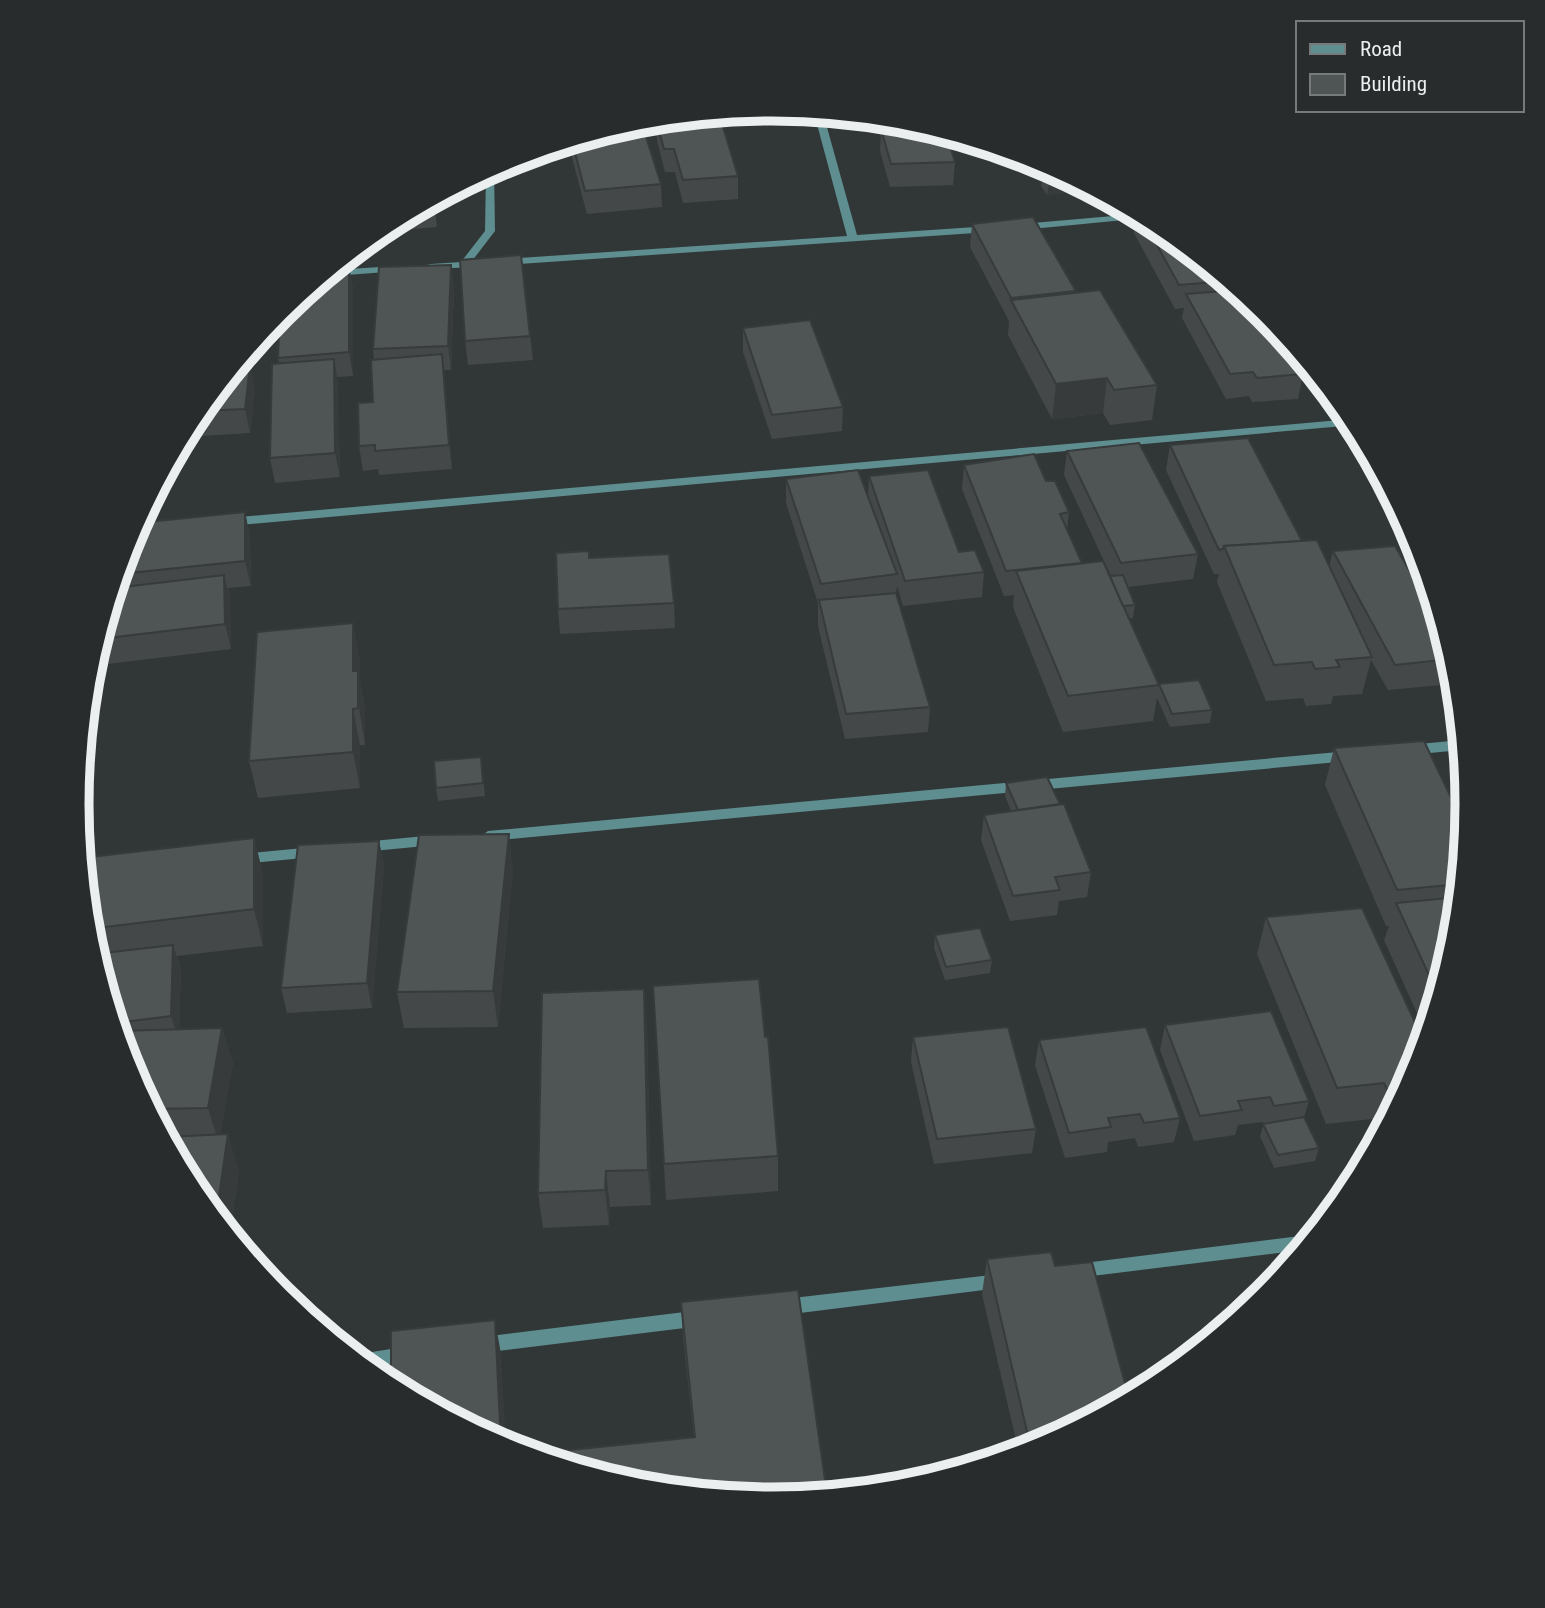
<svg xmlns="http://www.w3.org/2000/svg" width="1545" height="1608" viewBox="0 0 1545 1608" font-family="'Roboto Condensed',sans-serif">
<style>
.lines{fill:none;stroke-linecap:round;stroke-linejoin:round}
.street{fill:#5e8e90;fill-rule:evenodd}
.wall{fill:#444849}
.shaded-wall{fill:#373b3c}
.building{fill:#4f5455;stroke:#373b3c;stroke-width:2}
.rim{fill:none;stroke:#eceff0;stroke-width:9}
</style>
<rect width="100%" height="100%" fill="#313737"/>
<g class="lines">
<!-- street -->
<g class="street">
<path d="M814,113H823L857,235L990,226L995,229L990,232L504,265L499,262L504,259L847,236Z"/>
<path d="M494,168L495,231L472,261L482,264L477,267L427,269V265L431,264L461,262L485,231L486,172Z"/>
<path d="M1136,214L1145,218L1021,230L1016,227L1021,224Z"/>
<path d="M396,266L401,269L400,271L333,276L328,273L333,270Z"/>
<path d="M1351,419L1355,425L229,526L223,522L229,518Z"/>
<path d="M1462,740V750L1408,755L1401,750L1408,745Z"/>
<path d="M1349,751L1356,756L1349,761L488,841L481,836L488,831Z"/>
<path d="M436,835L443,840L436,845L362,852L355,847L362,842Z"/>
<path d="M314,847L321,852L314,857L240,864L233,859L240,854Z"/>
<path d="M1308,1235L1313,1237L1302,1250L1076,1278L1070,1276L1067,1271L1070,1266L1076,1264Z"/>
<path d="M1000,1274L1006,1276L1009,1281L1006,1286L1000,1288L784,1315L778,1312L775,1307L778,1302L784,1299Z"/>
<path d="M701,1310L707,1313L710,1318L707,1323L701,1326L482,1353L476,1351L473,1345L476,1339L482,1337Z"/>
<path d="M410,1346L416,1348L419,1354L416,1360L410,1362L367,1367L353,1355Z"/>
</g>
</g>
<!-- wall -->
<g class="wall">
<path d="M773,108L793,111V121L723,126L738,176V199L683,203L675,172H665L657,141L656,120Z"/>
<path d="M637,122L661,184L662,207L587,214L570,150V142Z"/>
<path d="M881,129L955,162L953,185L890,187L880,151Z"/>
<path d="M1038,161L1079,183L1078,191L1047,195L1041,186L1043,174Z"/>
<path d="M434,200L437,227L379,232L386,225Z"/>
<path d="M1137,214L1159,226L1265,312L1303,374L1298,399L1252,402L1249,396L1226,399L1182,318L1184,308L1175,309L1134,233Z"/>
<path d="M972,224L1076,291V293L1157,385L1152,420L1110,425L1103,413L1052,419L1008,335L1009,321L970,247Z"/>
<path d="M521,255L533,360L468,365L465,341Z"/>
<path d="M451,265L454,289L451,370H444L452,469L379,475L378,469L363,471L359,446L373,402L374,360L373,349Z"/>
<path d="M349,267L353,290V376L337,377L340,477L275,483L270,458L279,363L278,358Z"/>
<path d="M743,328L843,407L842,431L772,439L743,352Z"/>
<path d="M237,366L255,389L250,433L184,437L194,417Z"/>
<path d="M1170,445L1302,541L1329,566L1333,551L1413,577L1432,595L1429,605L1443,630L1455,669V672L1452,684L1388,690L1371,660L1362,694L1333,696L1331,704L1306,706L1303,698L1266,701L1217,582L1219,574H1214L1166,470Z"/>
<path d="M1067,451L1198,554L1193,579L1128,587L1135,605L1133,618H1129L1159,684L1212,710L1210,723L1170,727L1157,698L1153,721L1063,732L1013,607L1014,595L1004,596L962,489L964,465L1046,481L1069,512L1067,530L1082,564L1109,576H1111L1064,475Z"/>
<path d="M869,476L984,572L982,597L903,606L897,586L896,593L930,707L928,732L845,739L818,626V603L786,503V479L868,496Z"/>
<path d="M245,512L250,537L251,586L228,588L230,600L231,649L91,666L130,537Z"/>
<path d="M589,558L674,603L675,628L560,634L558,609Z"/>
<path d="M360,660V680L365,708V745H360V788L258,798L249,761Z"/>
<path d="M1334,748L1466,829L1455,940L1426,1033L1384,940L1389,926H1386L1325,785Z"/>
<path d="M481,757L485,796L438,801L436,788Z"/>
<path d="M1006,783L1091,872L1087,897L1059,901L1057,915L1010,921L981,840L984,815L1011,811L1005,796Z"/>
<path d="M254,838L263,874V946L177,956L181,970L179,1029L222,1028L233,1064L220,1134L239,1170L230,1234L194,1190L130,1070L90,939L82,858Z"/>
<path d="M379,841L384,866L372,1008L287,1013L281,988Z"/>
<path d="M513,870L498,1027L404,1028L397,992Z"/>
<path d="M1266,917L1415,1071L1385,1125L1375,1127L1372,1119L1326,1124L1257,954Z"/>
<path d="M935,935L992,960L990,973L945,980L934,948Z"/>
<path d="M653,986L778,1156V1191L666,1200Z"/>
<path d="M647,1025L651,1205L610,1207L609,1225L543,1228L538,1193Z"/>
<path d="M1165,1025L1309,1101L1304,1117L1319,1148L1315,1161L1274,1168L1260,1136L1264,1123L1263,1122L1238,1125L1235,1135L1194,1141L1160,1050Z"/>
<path d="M913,1037L1036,1129L1032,1153L934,1164L911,1062Z"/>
<path d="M1039,1040L1180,1118L1174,1142L1138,1147L1135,1138L1108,1142L1107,1152L1065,1158L1035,1065Z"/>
<path d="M987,1259L1055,1266L1038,1447L1019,1453L982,1294Z"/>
<path d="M681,1302L827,1494L694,1438L683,1337Z"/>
</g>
<!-- shaded-wall -->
<g class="shaded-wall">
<path d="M1074,180L1079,183L1078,191L1047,195L1049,183Z"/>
<path d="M451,265L454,289L451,370L448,346Z"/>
<path d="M349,267L353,290V376L349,352Z"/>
<path d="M442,354L445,379L452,469L449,445Z"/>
<path d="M334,359L338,383L340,477L335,453Z"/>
<path d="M250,365L255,389L250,433L245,409Z"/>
<path d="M1107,378L1103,413L1052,419L1056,384Z"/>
<path d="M245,512L250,537L251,586L245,561Z"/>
<path d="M224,575L230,600L231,649L225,624Z"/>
<path d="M353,623L360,660V680L365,708V745L353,671Z"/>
<path d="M353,709L360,745V788L353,752Z"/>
<path d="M509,834L513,870L498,1027L493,991Z"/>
<path d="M254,838L263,874V946L254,909Z"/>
<path d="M379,841L384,866L372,1008L367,983Z"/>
<path d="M173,945L181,970L179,1041L171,1016Z"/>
<path d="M644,989L647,1025L651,1205L648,1170Z"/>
<path d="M222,1028L233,1064L219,1144L208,1108Z"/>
<path d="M228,1134L239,1170L230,1234L216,1217Z"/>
<path d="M606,1171L610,1207L609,1225L605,1190Z"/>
<path d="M495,1320L501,1354L506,1446L501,1444Z"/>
</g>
<!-- building -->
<g class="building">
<path d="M719,114L738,176L683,180L674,149H664L656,120Z"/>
<path d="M641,121L661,184L585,191L572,141Z"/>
<path d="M925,127L946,133L955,162L891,164L881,129Z"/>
<path d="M1059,172L1074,180L1049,183L1043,174Z"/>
<path d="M434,200V204L426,205Z"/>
<path d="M1141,216L1159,226L1226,281L1179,285Z"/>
<path d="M1033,217L1076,291L1011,298L972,224Z"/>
<path d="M521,255L530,336L465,341L460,260Z"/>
<path d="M451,265L448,346L373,349L379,267Z"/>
<path d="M349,267V352L278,358L280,313L335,268Z"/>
<path d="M1100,290L1157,385L1114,390L1107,378L1056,384L1011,300Z"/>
<path d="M1237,290L1265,312L1268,317L1303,374L1257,378L1253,372L1230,374L1186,294Z"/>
<path d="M810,320L843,407L772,415L743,328Z"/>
<path d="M442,354L449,445L375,451V445L359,446L358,403L373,402L371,360Z"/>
<path d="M334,359L335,453L270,458L272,364Z"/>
<path d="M250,365L245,409L199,411L237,366Z"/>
<path d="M1248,438L1302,541L1224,546L1223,549L1219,550L1170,445Z"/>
<path d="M1139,443L1198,554L1121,563L1067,451Z"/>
<path d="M1034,454L1046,481H1055L1069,512L1060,514L1082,563L1006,571L964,465Z"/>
<path d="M858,470L897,574L821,584L786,479Z"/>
<path d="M928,470L959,552L975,550L984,572L905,581L869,476Z"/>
<path d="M245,512V561L119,574L130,537L138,523Z"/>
<path d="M1317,540L1372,657L1336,660L1340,667L1315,669L1312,662L1274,665L1224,546Z"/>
<path d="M1395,546L1413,577L1421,576L1432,595L1423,596L1443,630L1452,659L1395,665L1333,551Z"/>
<path d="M589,551V558L669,554L674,603L558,609L556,553Z"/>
<path d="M1103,561L1159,685L1068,696L1016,571Z"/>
<path d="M224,575L225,624L99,639L115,588Z"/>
<path d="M1123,575L1135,605L1123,606L1110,576Z"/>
<path d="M896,593L930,707L846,714L819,600Z"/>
<path d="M353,623V671H358V708L353,709V752L249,761L257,632Z"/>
<path d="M1199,680L1212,710L1172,714L1159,684Z"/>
<path d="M1424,741L1466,829L1460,884L1397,890L1334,748Z"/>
<path d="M481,757L483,783L436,788L434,761Z"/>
<path d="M1047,777L1060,804L1018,810L1006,783Z"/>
<path d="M1064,804L1091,872L1055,877L1060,890L1013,896L984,815Z"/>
<path d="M509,834L493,991L397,992L419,835Z"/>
<path d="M254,838V909L89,929L82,858Z"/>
<path d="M379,841L367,983L281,988L298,845Z"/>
<path d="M1459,897L1455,940L1438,995L1396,903Z"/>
<path d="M1362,908L1424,1042L1415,1071L1405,1089L1388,1091L1384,1083L1337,1088L1266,917Z"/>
<path d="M980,928L992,960L946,967L935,935Z"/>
<path d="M173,945L171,1016L116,1023L95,954Z"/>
<path d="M759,979L765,1037L768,1036L778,1156L664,1164L653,986Z"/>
<path d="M644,989L648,1170L606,1171L605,1190L538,1193L542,993Z"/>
<path d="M1271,1011L1309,1101L1274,1106L1270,1097L1238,1101L1242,1110L1200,1116L1165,1025Z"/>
<path d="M1008,1027L1036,1129L937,1139L913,1037Z"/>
<path d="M1146,1027L1180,1118L1144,1123L1140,1114L1108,1118L1111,1127L1069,1133L1039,1040Z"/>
<path d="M222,1028L208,1108L151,1109L130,1070L118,1031Z"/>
<path d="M1304,1117L1319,1148L1278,1155L1263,1124Z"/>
<path d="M228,1134L216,1217L194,1190L166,1137Z"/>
<path d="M1051,1252L1055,1266L1092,1262L1129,1398L1038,1447L1031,1449L987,1259Z"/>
<path d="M798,1290L827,1494L772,1499L636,1486L551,1460V1452L695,1437L681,1302Z"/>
<path d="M495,1320L501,1444L391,1385V1331Z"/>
</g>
<!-- crop -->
<path d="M0 0H1545V1608H0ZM89 804a683 683 0 1 1 1366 0a683 683 0 1 1-1366 0Z" fill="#282c2d" fill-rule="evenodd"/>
<path class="rim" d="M89 804a683 683 0 1 1 1366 0a683 683 0 1 1-1366 0Z"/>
<!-- legend -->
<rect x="1296" y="21" width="228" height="91" fill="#282c2d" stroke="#767a7b" stroke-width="2"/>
<rect x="1310" y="44" width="35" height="10" fill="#5e8e90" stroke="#767a7b" stroke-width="2"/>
<text x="1360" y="56" font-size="21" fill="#eceff0">Road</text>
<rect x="1310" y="74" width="35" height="21" fill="#4f5455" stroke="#767a7b" stroke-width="2"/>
<text x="1360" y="91" font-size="21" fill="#eceff0">Building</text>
</svg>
